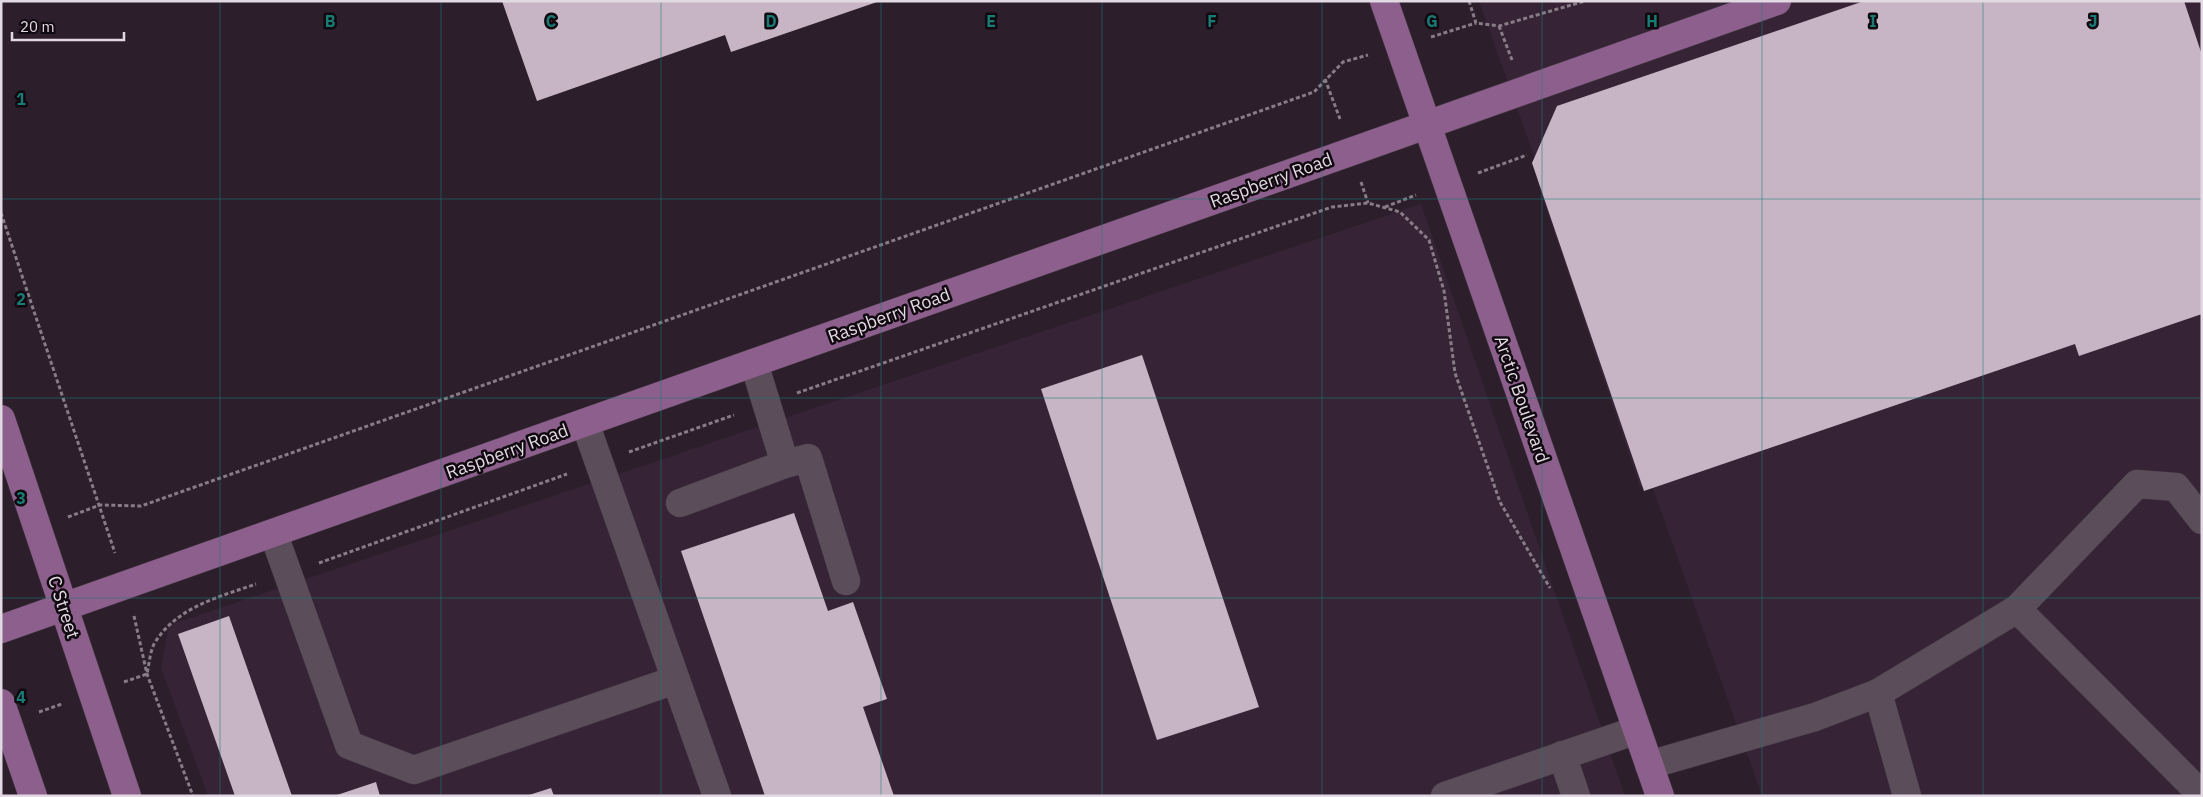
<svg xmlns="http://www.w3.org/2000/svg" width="2203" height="797" viewBox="0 0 2203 797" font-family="'IBM Plex Sans',sans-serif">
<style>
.built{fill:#362436}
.building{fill:#c7b5c6}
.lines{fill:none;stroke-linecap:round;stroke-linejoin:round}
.minor-casing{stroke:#453a45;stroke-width:29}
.major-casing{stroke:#453a45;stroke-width:29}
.path{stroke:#887c87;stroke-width:3;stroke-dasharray:4 2.5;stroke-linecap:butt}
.minor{stroke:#5c4d5b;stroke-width:28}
.major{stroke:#8d5f8c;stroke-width:28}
.grid{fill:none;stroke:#1a7b74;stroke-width:1;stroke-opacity:0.55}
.labels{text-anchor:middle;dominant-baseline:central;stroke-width:5;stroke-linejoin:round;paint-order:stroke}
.street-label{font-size:18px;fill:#e2d9e2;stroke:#100a10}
.grid-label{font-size:16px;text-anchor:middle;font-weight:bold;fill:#1a7b74;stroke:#100a10;stroke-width:5;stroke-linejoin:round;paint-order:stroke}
</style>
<rect width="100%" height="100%" fill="#2c1e2b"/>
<!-- built -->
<g class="built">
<path d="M1479,1H2202V796H1762L1651,483L1640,487L1537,181L1539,170Z"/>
<path d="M1421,204L1625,796H208L161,668L169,625Z"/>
</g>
<!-- building -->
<g class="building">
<path d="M502,1H877V2L731,52L725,35L537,101Z"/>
<path d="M1864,1H2184L2202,55V314L2079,356L2075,344L1644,491L1532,163L1557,106Z"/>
<path d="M1142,355L1259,707L1157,740L1041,389Z"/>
<path d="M794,513L828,611L853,602L887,699L863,707L894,796H765L681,551Z"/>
<path d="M229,616L292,796H235L178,634Z"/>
<path d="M376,782L380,796H337V795Z"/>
<path d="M551,788L554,796H529V795Z"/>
</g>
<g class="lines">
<!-- minor casing -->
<g class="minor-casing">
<g id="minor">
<path d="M585,423L717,796"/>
<path d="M785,464L808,458L846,581"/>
<path d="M680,503L785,464L754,363"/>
<path d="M274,535L349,745L414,770L675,680"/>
<path d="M2017,609L2137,484L2176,487L2202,520"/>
<path d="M1878,693L1907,796"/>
<path d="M1562,755L1576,796"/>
<path d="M1649,765L1815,717L1878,693L2017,609L2202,795"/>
<path d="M1445,796L1637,730"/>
</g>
</g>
<!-- major casing -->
<g class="major-casing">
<g id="major">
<path d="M1384,1L1660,796"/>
<path d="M1,419L127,796"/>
<path d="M1,629L1777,1"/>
<path d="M1,703L33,796"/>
</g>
</g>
<!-- path -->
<g class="path">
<path d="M1469,1L1476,23L1499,26L1585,1"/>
<path d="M1499,26L1512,60"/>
<path d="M1431,37L1476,23"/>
<path d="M1325,79L1340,119"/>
<path d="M1478,173L1527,155"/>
<path d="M1361,182L1368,203"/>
<path d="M1385,207L1416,195"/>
<path d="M1,213L115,553"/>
<path d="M797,393L1332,207L1368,203L1400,212L1429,240L1444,291L1455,373L1500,502L1550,588"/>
<path d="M629,452L734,415"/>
<path d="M68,517L100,505L141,506L1314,92L1343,62L1368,55"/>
<path d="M319,563L567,474"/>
<path d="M134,616L147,674L193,796"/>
<path d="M124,682L147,674C149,665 150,652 154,644C176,607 219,597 256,584"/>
<path d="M39,712L62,704"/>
</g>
<!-- minor -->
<use href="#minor" class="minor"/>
<!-- major -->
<use href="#major" class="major"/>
</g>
<!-- grid -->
<path class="grid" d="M220,1V796M441,1V796M661,1V796M881,1V796M1102,1V796M1322,1V796M1542,1V796M1762,1V796M1983,1V796M1,199H2202M1,398H2202M1,598H2202"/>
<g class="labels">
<!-- street labels -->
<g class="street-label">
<text transform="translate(1271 180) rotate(-20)">Raspberry Road</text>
<text transform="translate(889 315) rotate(-20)">Raspberry Road</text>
<text transform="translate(1522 399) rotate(71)">Arctic Boulevard</text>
<text transform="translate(507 451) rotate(-20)">Raspberry Road</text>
<text transform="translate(64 607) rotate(72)">C Street</text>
</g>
</g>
<g class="grid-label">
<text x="330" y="27">B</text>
<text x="551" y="27">C</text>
<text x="771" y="27">D</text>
<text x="991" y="27">E</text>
<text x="1212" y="27">F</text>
<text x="1432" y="27">G</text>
<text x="1652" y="27">H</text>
<text x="1873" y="27">I</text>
<text x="2093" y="27">J</text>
<text x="21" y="105">1</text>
<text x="21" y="305">2</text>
<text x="21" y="504">3</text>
<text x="21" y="703">4</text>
</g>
<!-- border -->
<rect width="2203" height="797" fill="none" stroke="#e2d9e2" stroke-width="5"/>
<!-- scale -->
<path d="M12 32v8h112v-8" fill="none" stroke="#e2d9e2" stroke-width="2.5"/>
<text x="20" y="32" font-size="15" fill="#e2d9e2" stroke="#100a10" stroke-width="4" paint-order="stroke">20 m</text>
</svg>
